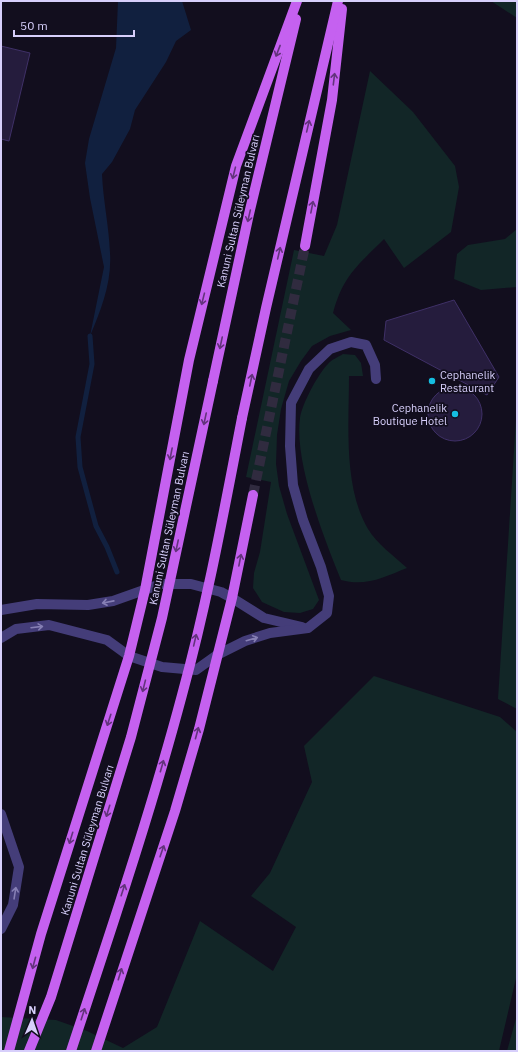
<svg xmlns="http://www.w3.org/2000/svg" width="518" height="1052" viewBox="0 0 518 1052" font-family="'IBM Plex Sans',sans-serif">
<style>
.green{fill:#122627}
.water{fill:#11203f}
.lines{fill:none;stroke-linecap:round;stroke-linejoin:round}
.stream{stroke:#11203f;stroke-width:5}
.building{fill:#251c3d;stroke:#3f3067}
.primary-tunnel{stroke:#302b3f;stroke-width:10;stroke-dasharray:10 5;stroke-linecap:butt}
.minor{stroke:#443d79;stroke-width:10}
.tertiary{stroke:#443d79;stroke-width:10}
.primary{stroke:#c561f0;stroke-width:10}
.primary-bridge{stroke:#c561f0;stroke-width:10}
.oneway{stroke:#63337c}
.oneway2{stroke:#867fb4}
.poi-dot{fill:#15bee1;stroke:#120e1e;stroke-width:1.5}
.labels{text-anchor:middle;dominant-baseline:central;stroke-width:3.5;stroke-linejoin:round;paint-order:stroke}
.street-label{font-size:11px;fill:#d7cffb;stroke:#120e1e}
.poi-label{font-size:11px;fill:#d7cffb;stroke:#120e1e;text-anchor:start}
</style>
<rect width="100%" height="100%" fill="#120e1e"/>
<!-- green -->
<g class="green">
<path d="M491,1H517V18Z"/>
<path d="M370,71L413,112L455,166L459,187L451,232L404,268L384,239C357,266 343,276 333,313L351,330L330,336L312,346L301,361L289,381L281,409L277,435L276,464L279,486L287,514L319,600L313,609L300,613L284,612L262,602L253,588L254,573L260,552L271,482L246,477L294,250L324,256L337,225Z"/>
<path d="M517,229V287L481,290L454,279L457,254L468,245L505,239Z"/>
<path d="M343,354L355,355L361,363L363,376H349C349,423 343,487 368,529C377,544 394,556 407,568C384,577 366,587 341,580C324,538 294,462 300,418C302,404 318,374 328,364C331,360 338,357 343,354Z"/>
<path d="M517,404V709L498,699Z"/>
<path d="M374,676L500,717L517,732V974L499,1051H1V1017L56,1020L87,1031L123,1048L157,1027L200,921L273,971L296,927L251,896L270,873L312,782L304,746Z"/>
<path d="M517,1015V1051H507Z"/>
</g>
<!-- water -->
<path class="water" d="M118,1H182L191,30L176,41L166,62L135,110L130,129L112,162L102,174C103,200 109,226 110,253C112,282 101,310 90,336L104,267L90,198L85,163L89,139L116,48Z"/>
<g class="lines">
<!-- stream -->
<path class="stream" d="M90,336L92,364L78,437L80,467L96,526L107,547L117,572"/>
</g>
<!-- building -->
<g class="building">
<path d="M1,46L30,53L9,141L1,139Z"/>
<path d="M454,300L499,377L487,395L384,340L386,321Z"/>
<circle cx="455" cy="414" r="27"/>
</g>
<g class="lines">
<!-- primary-tunnel -->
<path class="primary-tunnel" d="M253,495L305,246"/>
<!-- minor -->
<g class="minor">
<path d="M232,598L264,618L302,627"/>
<path d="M217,655L245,641L270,633L308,628L327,613L329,596L321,567L303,520L293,485L290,446L291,403L309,369L330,349L351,342L366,345L375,365L376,379"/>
</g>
<!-- tertiary -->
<g class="tertiary">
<path d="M1,610L37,604L88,605L113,601L161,584H191L221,592L232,598"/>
<path d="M1,638L16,629L49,625L107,640L129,656L162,667L196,670L217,655"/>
<path d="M1,814L19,867L13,905L1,929"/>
</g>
<!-- primary -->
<g class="primary">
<path d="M305,246L332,100L342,9"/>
<path d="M213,381L249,214L296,19"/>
<path d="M242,418L266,308L338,1"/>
<path d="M9,1051L41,934L129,656L145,590L189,360L236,166L297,1"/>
<path d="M96,1051L175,811L199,729L232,598L253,495"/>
</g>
<!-- primary-bridge -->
<g class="primary-bridge">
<path d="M29,1051L51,997L131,737L162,618L213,381"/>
<path d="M71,1051C110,933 150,815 182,695C207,604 224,511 242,418"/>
</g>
</g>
<!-- one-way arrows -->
<defs><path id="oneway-shaft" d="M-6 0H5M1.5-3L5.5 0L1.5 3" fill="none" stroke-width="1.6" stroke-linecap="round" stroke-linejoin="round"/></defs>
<g class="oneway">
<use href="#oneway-shaft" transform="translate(278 51) rotate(111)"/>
<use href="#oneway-shaft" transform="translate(334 79) rotate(-83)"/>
<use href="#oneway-shaft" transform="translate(308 126) rotate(-77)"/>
<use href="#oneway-shaft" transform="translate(234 173) rotate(104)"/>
<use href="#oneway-shaft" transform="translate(312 207) rotate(-79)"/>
<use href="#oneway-shaft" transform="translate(249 216) rotate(103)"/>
<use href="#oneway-shaft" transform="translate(279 253) rotate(-77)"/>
<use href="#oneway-shaft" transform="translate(203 299) rotate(104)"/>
<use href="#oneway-shaft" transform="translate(221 343) rotate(102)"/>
<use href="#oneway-shaft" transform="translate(251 380) rotate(-78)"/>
<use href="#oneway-shaft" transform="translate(205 419) rotate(102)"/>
<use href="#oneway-shaft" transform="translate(171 454) rotate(101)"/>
<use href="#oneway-shaft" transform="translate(177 546) rotate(102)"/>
<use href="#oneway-shaft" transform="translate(240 560) rotate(-79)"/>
<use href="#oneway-shaft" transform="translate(195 640) rotate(-77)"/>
<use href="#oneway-shaft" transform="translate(144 686) rotate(104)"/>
<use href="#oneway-shaft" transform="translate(109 720) rotate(108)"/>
<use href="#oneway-shaft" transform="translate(197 733) rotate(-75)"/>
<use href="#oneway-shaft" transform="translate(162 766) rotate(-74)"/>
<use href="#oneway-shaft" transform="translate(108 811) rotate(107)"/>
<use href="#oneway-shaft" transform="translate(71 838) rotate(107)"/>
<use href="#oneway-shaft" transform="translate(162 851) rotate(-71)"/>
<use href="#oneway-shaft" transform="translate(123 890) rotate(-72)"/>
<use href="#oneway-shaft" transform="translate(34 963) rotate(105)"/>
<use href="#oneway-shaft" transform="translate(120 974) rotate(-73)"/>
<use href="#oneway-shaft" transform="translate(83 1014) rotate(-72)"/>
</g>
<g class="oneway2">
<use href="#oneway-shaft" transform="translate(108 602) rotate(169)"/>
<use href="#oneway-shaft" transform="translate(37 627) rotate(-7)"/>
<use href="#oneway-shaft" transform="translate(252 639) rotate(-16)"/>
<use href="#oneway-shaft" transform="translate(15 893) rotate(-81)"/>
</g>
<!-- markers -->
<g class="poi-dot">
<circle cx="432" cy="381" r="4"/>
<circle cx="455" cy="414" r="4"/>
</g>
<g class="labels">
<!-- street labels -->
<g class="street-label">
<text transform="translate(238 211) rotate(-77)">Kanuni Sultan Süleyman Bulvarı</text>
<text transform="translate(169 528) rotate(-78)">Kanuni Sultan Süleyman Bulvarı</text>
<text transform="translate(87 840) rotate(-73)">Kanuni Sultan Süleyman Bulvarı</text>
</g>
<!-- poi labels -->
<g class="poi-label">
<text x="440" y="375">Cephanelik<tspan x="440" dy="13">Restaurant</tspan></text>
<text x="447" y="408" text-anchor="end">Cephanelik<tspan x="447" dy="13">Boutique Hotel</tspan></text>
</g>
</g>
<!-- border -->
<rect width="518" height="1052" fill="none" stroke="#d7cffb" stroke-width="4"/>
<!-- north arrow -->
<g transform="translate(32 1020) rotate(2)" stroke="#120e1e" stroke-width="3" paint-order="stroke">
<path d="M0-3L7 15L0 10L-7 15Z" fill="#d7cffb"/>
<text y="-6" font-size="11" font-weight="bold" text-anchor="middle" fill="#d7cffb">N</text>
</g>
<!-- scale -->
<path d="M14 30v6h120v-6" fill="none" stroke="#d7cffb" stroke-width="2"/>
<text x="20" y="30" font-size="12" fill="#d7cffb" stroke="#120e1e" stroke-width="3" paint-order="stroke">50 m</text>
</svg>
